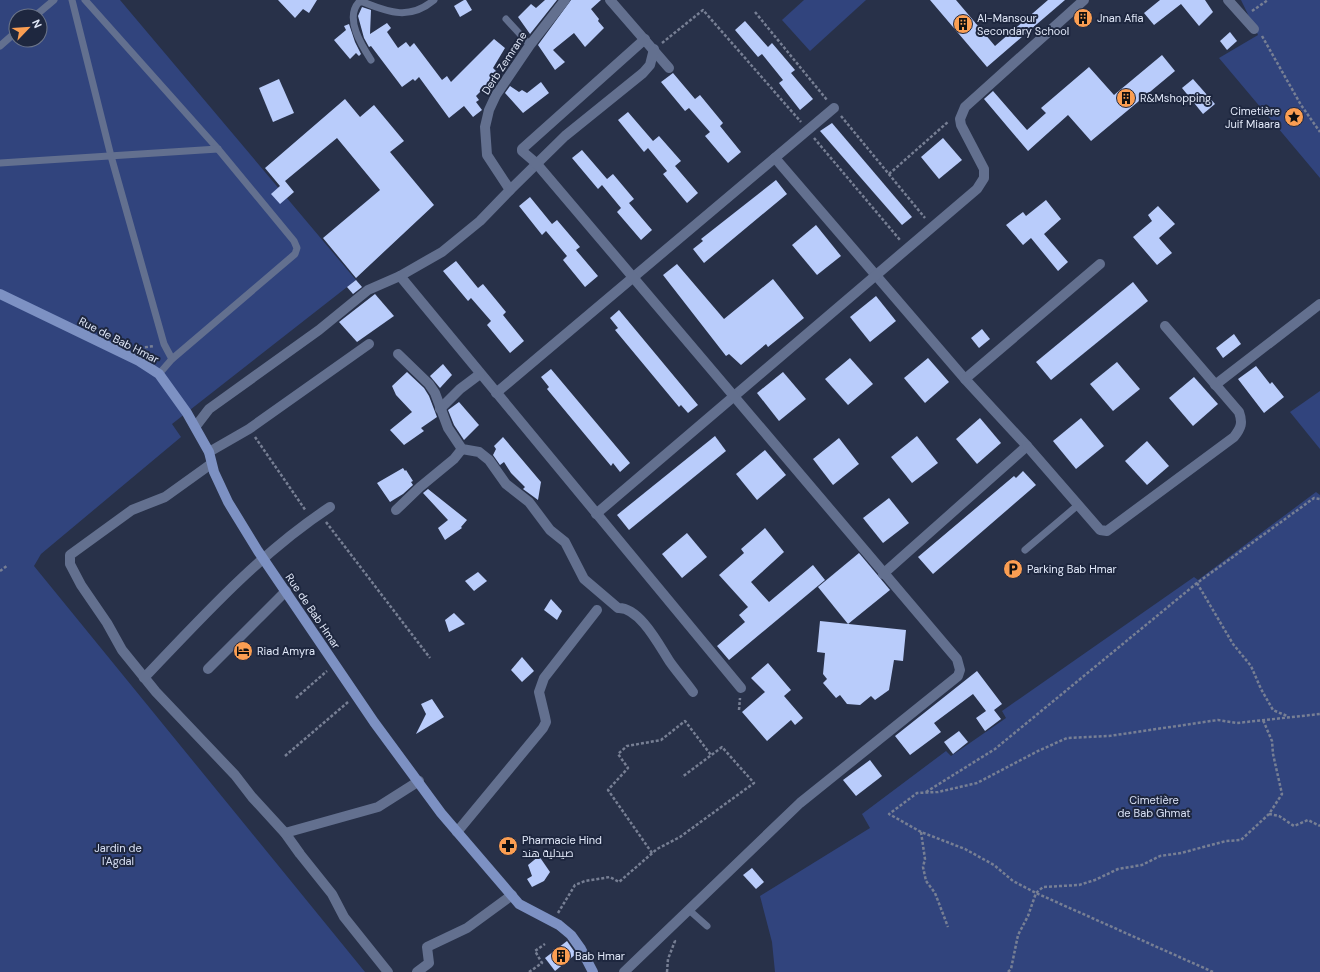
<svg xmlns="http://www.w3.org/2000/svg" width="1320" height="972" viewBox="0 0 1320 972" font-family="'DM Sans',Cairo,sans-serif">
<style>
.green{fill:#31447d;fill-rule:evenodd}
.building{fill:#b9ccfb}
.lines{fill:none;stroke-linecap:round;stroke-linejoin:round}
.path{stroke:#777f94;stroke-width:2.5;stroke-dasharray:3 2;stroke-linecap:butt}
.service{stroke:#63708f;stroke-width:7}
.minor{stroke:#63708f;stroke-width:10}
.secondary{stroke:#7d91c3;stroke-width:10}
.labels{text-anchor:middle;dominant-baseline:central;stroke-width:4;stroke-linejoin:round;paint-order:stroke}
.poi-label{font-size:11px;fill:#e2e9f9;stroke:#1e273f;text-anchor:start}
.street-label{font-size:11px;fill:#e2e9f9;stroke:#1e273f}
.park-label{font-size:11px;fill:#d8e0f4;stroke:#1e273f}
</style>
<rect width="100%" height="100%" fill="#283149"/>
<!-- green -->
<g class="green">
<path d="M0,0H120L356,280L172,424L181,437L41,554L34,566L365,972H0ZM16,16H40V40H16Z"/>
<path d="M804,0H866L810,51L782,20Z"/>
<path d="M1241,0H1320V178L1219,58L1258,35Z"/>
<path d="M1320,391V449L1290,412Z"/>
<path d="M1316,492L1320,495V972H775L772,942L760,896L870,828L862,814L946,751L951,756L1006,718L1002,711L1194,577L1198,580Z"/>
</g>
<!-- building -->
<g class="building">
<path d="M278,0H317L309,13L303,9L295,18Z"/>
<path d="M464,0H466L472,10L460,17L454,6Z"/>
<path d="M545,0H557L530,34L518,17L531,4L536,8Z"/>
<path d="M571,0H601L591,9L599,19L598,21L604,28L585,47L574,33L553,50L565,62L555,70L538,45Z"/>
<path d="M930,0H956L995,46L1048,0H1065L987,67Z"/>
<path d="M1160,0H1205L1213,12L1199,26L1181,4L1154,25L1144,13Z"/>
<path d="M362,7L371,10L370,34L387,23L391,28L387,32L398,48L406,42L410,47L414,43L442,80L447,76L451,82L494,39L505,48L493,68L499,74L496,76L499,79L497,82L494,78L476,96L479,100L476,102L482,110L473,117L464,106L449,118L419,77L415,81L413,79L402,87L371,46L369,47L364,38L358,16Z"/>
<path d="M745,21L768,47L772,43L795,70L791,73L813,99L800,110L779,83L783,80L762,54L758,57L735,30Z"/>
<path d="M349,24L355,42L361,54L359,56L356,53L350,59L334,40L346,30L344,26Z"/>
<path d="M1230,32L1237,41L1227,50L1220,41Z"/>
<path d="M1162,55L1175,71L1091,141L1068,115L1028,151L984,99L993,91L1027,130L1046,113L1041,108L1089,67L1114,95Z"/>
<path d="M673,73L695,99L700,95L723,123L720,126L741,152L728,163L705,136L710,132L689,108L685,111L661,82Z"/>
<path d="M279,79L294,113L273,122L259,88Z"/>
<path d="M1193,79L1215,104L1203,114L1182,88Z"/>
<path d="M541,82L549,93L523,113L505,93L510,86L519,92L522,90L527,93Z"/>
<path d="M345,99L360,117L374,105L404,141L390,152L434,205L356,278L323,238L380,190L337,138L285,181L294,192L280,204L271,194L280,186L265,168Z"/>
<path d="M628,112L653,141L659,136L681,161L675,166L698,193L687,203L663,174L667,171L648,148L644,152L618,120Z"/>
<path d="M832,123L912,217L902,225L820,131Z"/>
<path d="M943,138L962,160L939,179L921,157Z"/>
<path d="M582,150L607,179L613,174L634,199L629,203L652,230L641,240L617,212L621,208L602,185L598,189L572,158Z"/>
<path d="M776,180L787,194L704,263L693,249L703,241L701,239Z"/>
<path d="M530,197L552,224L557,220L580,247L576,250L598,276L585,287L563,260L567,256L546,231L542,235L519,206Z"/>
<path d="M1046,200L1061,219L1044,234L1068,262L1058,271L1031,238L1023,245L1006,225L1023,212L1026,216Z"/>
<path d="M1158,206L1175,224L1159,238L1172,253L1157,265L1133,237L1152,221L1148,215Z"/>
<path d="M816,225L841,256L817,275L792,245Z"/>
<path d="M456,261L478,288L483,284L506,312L503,315L524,341L510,353L487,325L491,321L471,298L468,301L443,271Z"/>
<path d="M677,264L724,319L773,279L804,318L768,347L766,344L741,365L729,354L726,356L663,275Z"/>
<path d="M356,280L362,287L353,294L347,287Z"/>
<path d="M1133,282L1148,301L1051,380L1036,362Z"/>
<path d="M375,294L394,316L357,342L339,322Z"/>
<path d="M876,296L896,321L870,342L850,317Z"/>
<path d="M619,310L698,405L688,413L681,405L679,407L615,330L618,328L610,318Z"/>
<path d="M982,329L990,339L979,348L971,338Z"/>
<path d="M1234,334L1241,344L1223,358L1216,348Z"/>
<path d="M850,358L873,384L848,405L825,379Z"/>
<path d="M928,358L949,382L925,403L904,378Z"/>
<path d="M1117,362L1140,389L1113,411L1090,384Z"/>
<path d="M443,364L452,375L440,388L430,376Z"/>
<path d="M1256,366L1270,384L1272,382L1284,397L1264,413L1238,379Z"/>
<path d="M551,369L630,463L620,472L613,463L611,466L547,389L549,387L541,377Z"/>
<path d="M407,372L424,388L429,396L437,417L421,428L424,431L404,445L390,430L412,412L396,395L392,386Z"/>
<path d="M783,372L806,399L779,421L757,393Z"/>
<path d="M1194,377L1218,404L1193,426L1169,398Z"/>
<path d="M459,402L479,425L464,440L454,425L448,410Z"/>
<path d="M980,418L1001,443L977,464L956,439Z"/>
<path d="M1081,418L1104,446L1076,469L1053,441Z"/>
<path d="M715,436L726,451L629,530L617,515Z"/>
<path d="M917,436L938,463L912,483L891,457Z"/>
<path d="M503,437L541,482L538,500L523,489L525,487L511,473L504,462L500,465L493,455L496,449L494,446Z"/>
<path d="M839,438L859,464L833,485L813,459Z"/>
<path d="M1147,441L1169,466L1147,485L1125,461Z"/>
<path d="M765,450L786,475L757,500L736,474Z"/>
<path d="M403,468L405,471L406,470L413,481L411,482L413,485L403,494L390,502L377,483Z"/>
<path d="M1023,471L1036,485L933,574L918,557L1014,476L1016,478Z"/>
<path d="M428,489L467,520L461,527L462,528L445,540L438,528L448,520L423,493Z"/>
<path d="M889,498L909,523L883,543L863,518Z"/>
<path d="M765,528L784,552L751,582L769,602L813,565L825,580L729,660L717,646L745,622L739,615L748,607L719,575L744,553L741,549Z"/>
<path d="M687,533L707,557L682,578L662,554Z"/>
<path d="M859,553L890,590L848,624L818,587Z"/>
<path d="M478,572L487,581L474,591L465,581Z"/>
<path d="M551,599L562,611L557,620L544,610Z"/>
<path d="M454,613L465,624L449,632L445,620Z"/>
<path d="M820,621L906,630L903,661L894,660L889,690L875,700L871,696L860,705L847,704L840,695L836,698L823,683L827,679L823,674L825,653L817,652Z"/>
<path d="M522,657L534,671L522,682L511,670Z"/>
<path d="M768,663L791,690L784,696L803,718L795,725L791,720L767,741L742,712L765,692L751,678Z"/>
<path d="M977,671L1002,704L994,710L1001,719L985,731L976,718L986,711L973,694L934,723L941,732L910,755L895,736Z"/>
<path d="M432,699L444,717L416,734L426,714L421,704Z"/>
<path d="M959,731L968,742L953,754L944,742Z"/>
<path d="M870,760L882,776L856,796L843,780Z"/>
<path d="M539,856L550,872L544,881L532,887L527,879L532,876L528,865Z"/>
<path d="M752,868L764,882L756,889L743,875Z"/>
<path d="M567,941L576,954L555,971L545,958Z"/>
</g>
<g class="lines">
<!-- path -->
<g class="path">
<path d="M1252,11L1268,0"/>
<path d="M755,12L827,100"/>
<path d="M1262,36L1301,105L1320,132"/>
<path d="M662,43L703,10L801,122"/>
<path d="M841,116L925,218"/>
<path d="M814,138L900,240"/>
<path d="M889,174L949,121"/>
<path d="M140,348L154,346"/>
<path d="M255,437L306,511"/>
<path d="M326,522L430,658"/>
<path d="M0,571L8,565"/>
<path d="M1197,583L1233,644L1251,666L1261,689L1273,710L1287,716"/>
<path d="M296,698L327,671"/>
<path d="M739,710L740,698"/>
<path d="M285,756L348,702"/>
<path d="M926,792L995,749L1197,583L1314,498L1320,499"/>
<path d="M1269,814L1279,816L1294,826L1308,820L1320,826"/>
<path d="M921,832L925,859L923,867L926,881L935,893L948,927"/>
<path d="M652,853L608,790L628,768L618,754L627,746L661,740L685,721L711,755"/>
<path d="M558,913L575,885L585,881L610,877L619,882L657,849L680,837L754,783L722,747L682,777"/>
<path d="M529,972L542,963L535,951L545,944"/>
<path d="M667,972L668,959L675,941L674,939"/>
<path d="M1008,972L1011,969L1018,935L1028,916L1036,893L1043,887L1079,885L1095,880L1118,869L1142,865L1160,856L1181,853L1226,841L1241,840L1269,814L1282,794L1273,754L1272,741L1263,720"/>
<path d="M1213,972L1036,893L1013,881L994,865L965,849L921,832L889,814L917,793L938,792L977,783L1038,751L1067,738L1109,736L1218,720L1237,723L1320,714"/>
</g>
<!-- service -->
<g class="service">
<path d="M72,0L111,156L164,344L172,359"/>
<path d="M85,0L218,149L294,241L297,248L295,254L172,359L159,374"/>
<path d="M35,16L54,0"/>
<path d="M506,19L530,45"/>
<path d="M0,46L16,32"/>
<path d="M371,60C362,46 344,18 359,2H363C390,13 410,20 434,0"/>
<path d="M0,163L218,149"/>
<path d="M1025,550L1078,505"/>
<path d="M689,910L707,926"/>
</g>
<!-- minor -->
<g class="minor">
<path d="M610,0L669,68"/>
<path d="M1228,0L1254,29"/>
<path d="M775,158L965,379L1027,446L883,574"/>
<path d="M510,190L487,155L485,127L489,110L496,95L530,45L565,0"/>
<path d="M400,276L741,688"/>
<path d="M398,354L429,384L435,393L448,428L462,449L479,452L489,460L506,484L529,502L550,530L565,542L584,579L618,608C640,607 660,647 670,662C677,672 686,682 693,692"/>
<path d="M965,379L1100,264"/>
<path d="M1215,385L1320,304"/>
<path d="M496,393L834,108"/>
<path d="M440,409L460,389L480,374"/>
<path d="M196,426L209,409L319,330L368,290L400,276L442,252L480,221L510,190L565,136L643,73L650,65L654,49"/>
<path d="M1027,446L1100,530L1107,531L1234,437C1241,428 1243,423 1239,412L1165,326"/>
<path d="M209,452L249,429L369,344"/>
<path d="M211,464L165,497L132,510L70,555V564L81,585L107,623L122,650L156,692L235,775L252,797L285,833L300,854L332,894L344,917L388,972"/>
<path d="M396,510L420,487L454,459L462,449"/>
<path d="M596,514L977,189L984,178V169L961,125L960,119L965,107L1084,0"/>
<path d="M208,669L286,591"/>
<path d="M144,678C202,617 260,553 330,507"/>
<path d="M457,832L543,728L546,722L545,717L539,692L544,678L597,610"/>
<path d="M285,833L378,807L419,781"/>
<path d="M417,972L429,963L427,947L467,928L512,895"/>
<path d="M624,972L800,803L958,676L960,670L957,659L536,163L522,151V149L645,39"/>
</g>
<!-- secondary -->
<path class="secondary" d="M0,294L139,361L159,374L187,413L209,452L214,472L228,502L258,551L374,722L441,813L519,904L559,925L571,935L581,949L593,972"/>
</g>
<!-- icons -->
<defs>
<g id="building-disc" transform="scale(1)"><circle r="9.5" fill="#fb9e52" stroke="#1e273f"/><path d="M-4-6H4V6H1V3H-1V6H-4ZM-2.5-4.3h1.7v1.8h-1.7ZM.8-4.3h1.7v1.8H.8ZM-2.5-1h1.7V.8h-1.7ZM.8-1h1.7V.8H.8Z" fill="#111"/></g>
<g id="sight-disc" transform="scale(1)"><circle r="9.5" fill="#fb9e52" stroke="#1e273f"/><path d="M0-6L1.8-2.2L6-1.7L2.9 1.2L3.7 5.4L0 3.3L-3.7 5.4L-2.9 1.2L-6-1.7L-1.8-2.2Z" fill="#111"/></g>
<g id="parking-disc" transform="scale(1)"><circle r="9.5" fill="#fb9e52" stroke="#1e273f"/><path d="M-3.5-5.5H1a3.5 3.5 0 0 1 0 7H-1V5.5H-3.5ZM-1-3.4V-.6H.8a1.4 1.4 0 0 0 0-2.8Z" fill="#111"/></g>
<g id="hotel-disc" transform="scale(1)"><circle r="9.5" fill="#fb9e52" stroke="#1e273f"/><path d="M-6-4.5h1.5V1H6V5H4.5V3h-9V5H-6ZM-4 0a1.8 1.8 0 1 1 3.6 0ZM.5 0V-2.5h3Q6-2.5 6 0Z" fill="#111"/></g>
<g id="pharmacy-disc" transform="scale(1)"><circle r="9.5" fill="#fb9e52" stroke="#1e273f"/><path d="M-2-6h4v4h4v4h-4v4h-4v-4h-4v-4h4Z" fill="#111"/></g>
</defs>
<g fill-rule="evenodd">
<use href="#building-disc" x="1083" y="18"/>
<use href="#building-disc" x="963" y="24"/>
<use href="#building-disc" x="1126" y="98"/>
<use href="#sight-disc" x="1294" y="117"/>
<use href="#parking-disc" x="1013" y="569"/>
<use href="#hotel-disc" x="243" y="651"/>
<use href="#pharmacy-disc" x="508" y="846"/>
<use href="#building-disc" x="561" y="956"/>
</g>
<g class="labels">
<!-- poi labels -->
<g class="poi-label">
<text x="977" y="18">Al-Mansour<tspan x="977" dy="13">Secondary School</tspan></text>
<text x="1097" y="18">Jnan Afia</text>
<text x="1140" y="98">R&amp;Mshopping</text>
<text x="1280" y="111" text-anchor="end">Cimetière<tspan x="1280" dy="13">Juif Miaara</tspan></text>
<text x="1027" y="569">Parking Bab Hmar</text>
<text x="257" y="651">Riad Amyra</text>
<text x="522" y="840">Pharmacie Hind<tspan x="522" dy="13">صيدلية هند</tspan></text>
<text x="575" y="956">Bab Hmar</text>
</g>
<!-- street labels -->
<g class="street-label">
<text transform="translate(504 63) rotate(-57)">Derb Zemrane</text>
<text transform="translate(119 340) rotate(27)">Rue de Bab Hmar</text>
<text transform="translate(313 611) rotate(56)">Rue de Bab Hmar</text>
</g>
<!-- park labels -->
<g class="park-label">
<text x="1154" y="800">Cimetière<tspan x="1154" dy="13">de Bab Ghmat</tspan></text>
<text x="118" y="848">Jardin de<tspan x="118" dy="13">l'Agdal</tspan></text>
</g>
</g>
<!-- north arrow -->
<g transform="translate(28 28) rotate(65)"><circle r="19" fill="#1e273f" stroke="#6c7589"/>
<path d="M0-3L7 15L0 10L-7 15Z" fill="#fb9e52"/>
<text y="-6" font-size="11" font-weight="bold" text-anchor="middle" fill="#e2e9f9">N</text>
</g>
</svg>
